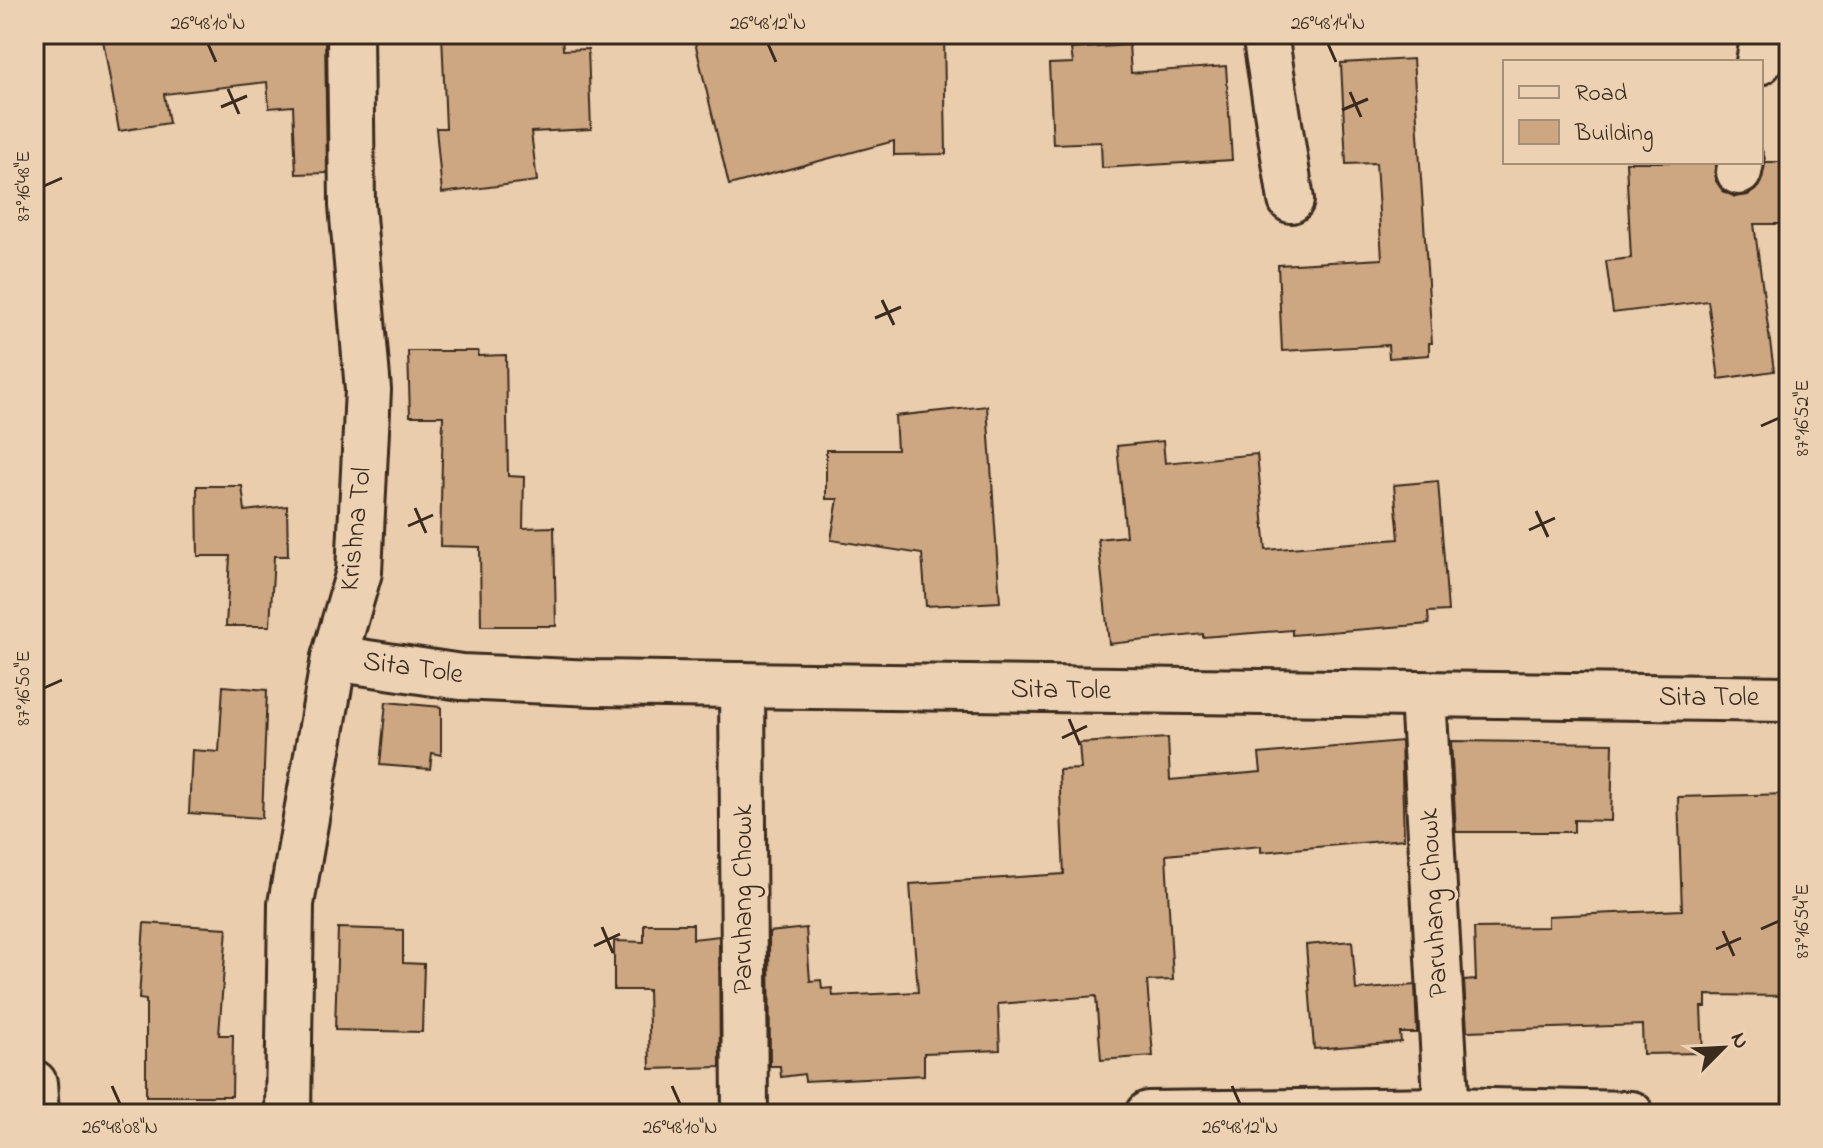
<svg xmlns="http://www.w3.org/2000/svg" width="1823" height="1148" viewBox="0 0 1823 1148" font-family="'Indie Flower',sans-serif">
<style>
.building{fill:#cca782;stroke:#3b2a1e;stroke-width:2}
.lines{fill:none;stroke-linecap:round;stroke-linejoin:round}
.street-casing{stroke:#3b2a1e;stroke-width:50}
.street{stroke:#ecd2b3;stroke-width:44}
.ticks{fill:none;stroke:#3b2a1e;stroke-width:3}
.labels{text-anchor:middle;dominant-baseline:central;stroke-width:7;stroke-linejoin:round;paint-order:stroke}
.street-label{font-size:28px;fill:#3b2a1e;stroke:#ecd2b3}
.neatline{fill:none;stroke:#3b2a1e;stroke-width:3}
.ticks-label{font-size:20px;text-anchor:middle;fill:#3b2a1e}
</style>
<rect width="100%" height="100%" fill="#eacdac"/>
<filter id="ink" filterUnits="userSpaceOnUse"><feTurbulence type="fractalNoise" baseFrequency=".0125" numOctaves="2"/><feDisplacementMap in="SourceGraphic" scale="16" xChannelSelector="R" yChannelSelector="G"/><feConvolveMatrix kernelMatrix="1 2 1 2 8 2 1 2 1" color-interpolation-filters="sRGB"/></filter>
<g filter="url(#ink)">
<!-- building -->
<g class="building">
<path d="M102,34H325L327,173L296,174L293,106L269,108L267,82L164,94L169,123L119,131Z"/>
<path d="M442,34H562L563,50L588,49L591,129L531,132L537,181L442,193L436,128H446Z"/>
<path d="M693,34H944L946,154L894,155V141L729,185Z"/>
<path d="M1129,45L1131,73L1226,66L1232,160L1102,168L1101,142L1053,144L1049,64L1073,63L1071,49Z"/>
<path d="M1413,59L1432,343H1429V355L1389,358L1388,345L1282,351L1278,265L1382,259L1376,163L1346,164L1341,63Z"/>
<path d="M1626,162H1716V181L1723,191L1735,197L1748,195L1758,188L1765,162H1789V224H1754L1774,371L1719,379L1708,301L1613,313L1606,261L1631,258Z"/>
<path d="M408,351H478V356L506,355L508,476L524,477L523,528L554,527L556,626H481L480,547L440,546L443,416H410Z"/>
<path d="M987,406L1000,602L926,606L922,554L831,540L838,499H826V450H897L895,416Z"/>
<path d="M1163,441L1165,463L1257,454L1266,550L1399,539L1394,485L1438,481L1448,611L1428,612L1429,624L1292,635V630L1203,637V634L1109,644L1098,539L1126,536L1117,446Z"/>
<path d="M197,486H242L245,511L287,506L288,556H274L270,626H226L230,556H198Z"/>
<path d="M223,686L267,690L262,818L189,813L192,750L219,752Z"/>
<path d="M386,702L441,707V755L432,753L430,769L380,765Z"/>
<path d="M1168,738L1170,780L1261,772L1259,754L1401,741L1404,839L1261,852V846L1166,855L1173,980L1147,981L1153,1056L1101,1060L1096,996L998,1004L1000,1050L924,1053V1075L805,1081L804,1074L781,1077L780,1066H770L769,932L806,928L810,981L821,980L822,989L832,988L833,996L918,992L910,884L1064,874L1059,770L1081,769L1079,743Z"/>
<path d="M1451,741L1613,743L1611,821L1574,820V832H1456Z"/>
<path d="M1789,794V996L1706,995V1007H1701L1703,1053L1643,1054L1642,1025L1467,1031L1464,981L1476,980L1474,928L1548,927V916L1682,910L1678,797Z"/>
<path d="M144,923L227,928L219,1035H233L232,1096H146V1000L139,999Z"/>
<path d="M644,924H693V939L719,936L720,1067L650,1069L648,990H614V941L644,942Z"/>
<path d="M338,928L403,930V963L424,964L422,1032L335,1030Z"/>
<path d="M1352,941L1356,990L1415,985L1417,1033H1400L1401,1042L1314,1049L1306,945Z"/>
</g>
<g class="lines">
<!-- street casing -->
<g class="street-casing">
<g id="street">
<path d="M1265,34L1291,200"/>
<path d="M1759,62L1764,34"/>
<path d="M1739,172L1741,162"/>
<path d="M334,658L461,677L594,683L1789,699"/>
<path d="M742,685L745,1114"/>
<path d="M1423,696L1447,1114"/>
<path d="M34,1083L36,1114"/>
<path d="M288,1114L291,904L334,658L359,572L368,390L352,205L350,34"/>
<path d="M1148,1114L1447,1110L1631,1114"/>
</g>
</g>
<!-- street -->
<use href="#street" class="street"/>
</g>
</g>
<!-- ticks -->
<path class="ticks" d="M208,44L216,62M768,44L776,62M1328,44L1336,62M228,89L239,114M1350,92L1361,117M221,107L247,96M1342,110L1368,99M44,186L62,178M882,300L894,325M875,318L901,307M1761,426L1779,418M415,508L426,533M1536,511L1548,537M408,526L433,515M1529,530L1555,518M44,688L62,680M1069,719L1080,745M1062,738L1087,726M602,927L613,953M1761,929L1779,921M1723,931L1734,956M594,946L620,934M1716,949L1741,938M112,1086L120,1104M672,1086L680,1104M1232,1086L1240,1104"/>
<g class="labels">
<!-- street labels -->
<g class="street-label">
<text transform="translate(357 529) rotate(-84)">Krishna Tol</text>
<text transform="translate(413 669) rotate(8)">Sita Tole</text>
<text transform="translate(1061 691) rotate(1)">Sita Tole</text>
<text x="1709" y="698">Sita Tole</text>
<text transform="translate(744 899) rotate(-90)">Paruhang Chowk</text>
<text transform="translate(1435 903) rotate(-93)">Paruhang Chowk</text>
</g>
</g>
<!-- margin -->
<rect width="1823" height="1148" fill="none" stroke="#ecd2b3" stroke-width="88"/>
<!-- legend -->
<rect x="1503" y="60" width="260" height="104" fill="#ecd2b3" stroke="#a58f77" stroke-width="2"/>
<rect x="1519" y="86" width="40" height="12" fill="#ecd2b3" stroke="#a58f77" stroke-width="2"/>
<text x="1575" y="100" font-size="24" fill="#3b2a1e">Road</text>
<rect x="1519" y="120" width="40" height="24" fill="#cca782" stroke="#a58f77" stroke-width="2"/>
<text x="1575" y="140" font-size="24" fill="#3b2a1e">Building</text>
<!-- north arrow -->
<g transform="translate(1723 1048) rotate(66)" stroke="#ecd2b3" stroke-width="6" paint-order="stroke">
<path d="M0-6L14 30L0 20L-14 30Z" fill="#3b2a1e"/>
<text y="-12" font-size="22" font-weight="bold" text-anchor="middle" fill="#3b2a1e">N</text>
</g>
<rect x="44" y="44" width="1735" height="1060" class="neatline"/>
<g class="ticks-label">
<text x="208" y="29">26°48'10"N</text>
<text x="768" y="29">26°48'12"N</text>
<text x="1328" y="29">26°48'14"N</text>
<text transform="translate(22 186) rotate(-90)" y="7">87°16'48"E</text>
<text transform="translate(1801 418) rotate(-90)" y="7">87°16'52"E</text>
<text transform="translate(22 688) rotate(-90)" y="7">87°16'50"E</text>
<text transform="translate(1801 921) rotate(-90)" y="7">87°16'54"E</text>
<text x="120" y="1133">26°48'08"N</text>
<text x="680" y="1133">26°48'10"N</text>
<text x="1240" y="1133">26°48'12"N</text>
</g>
</svg>
